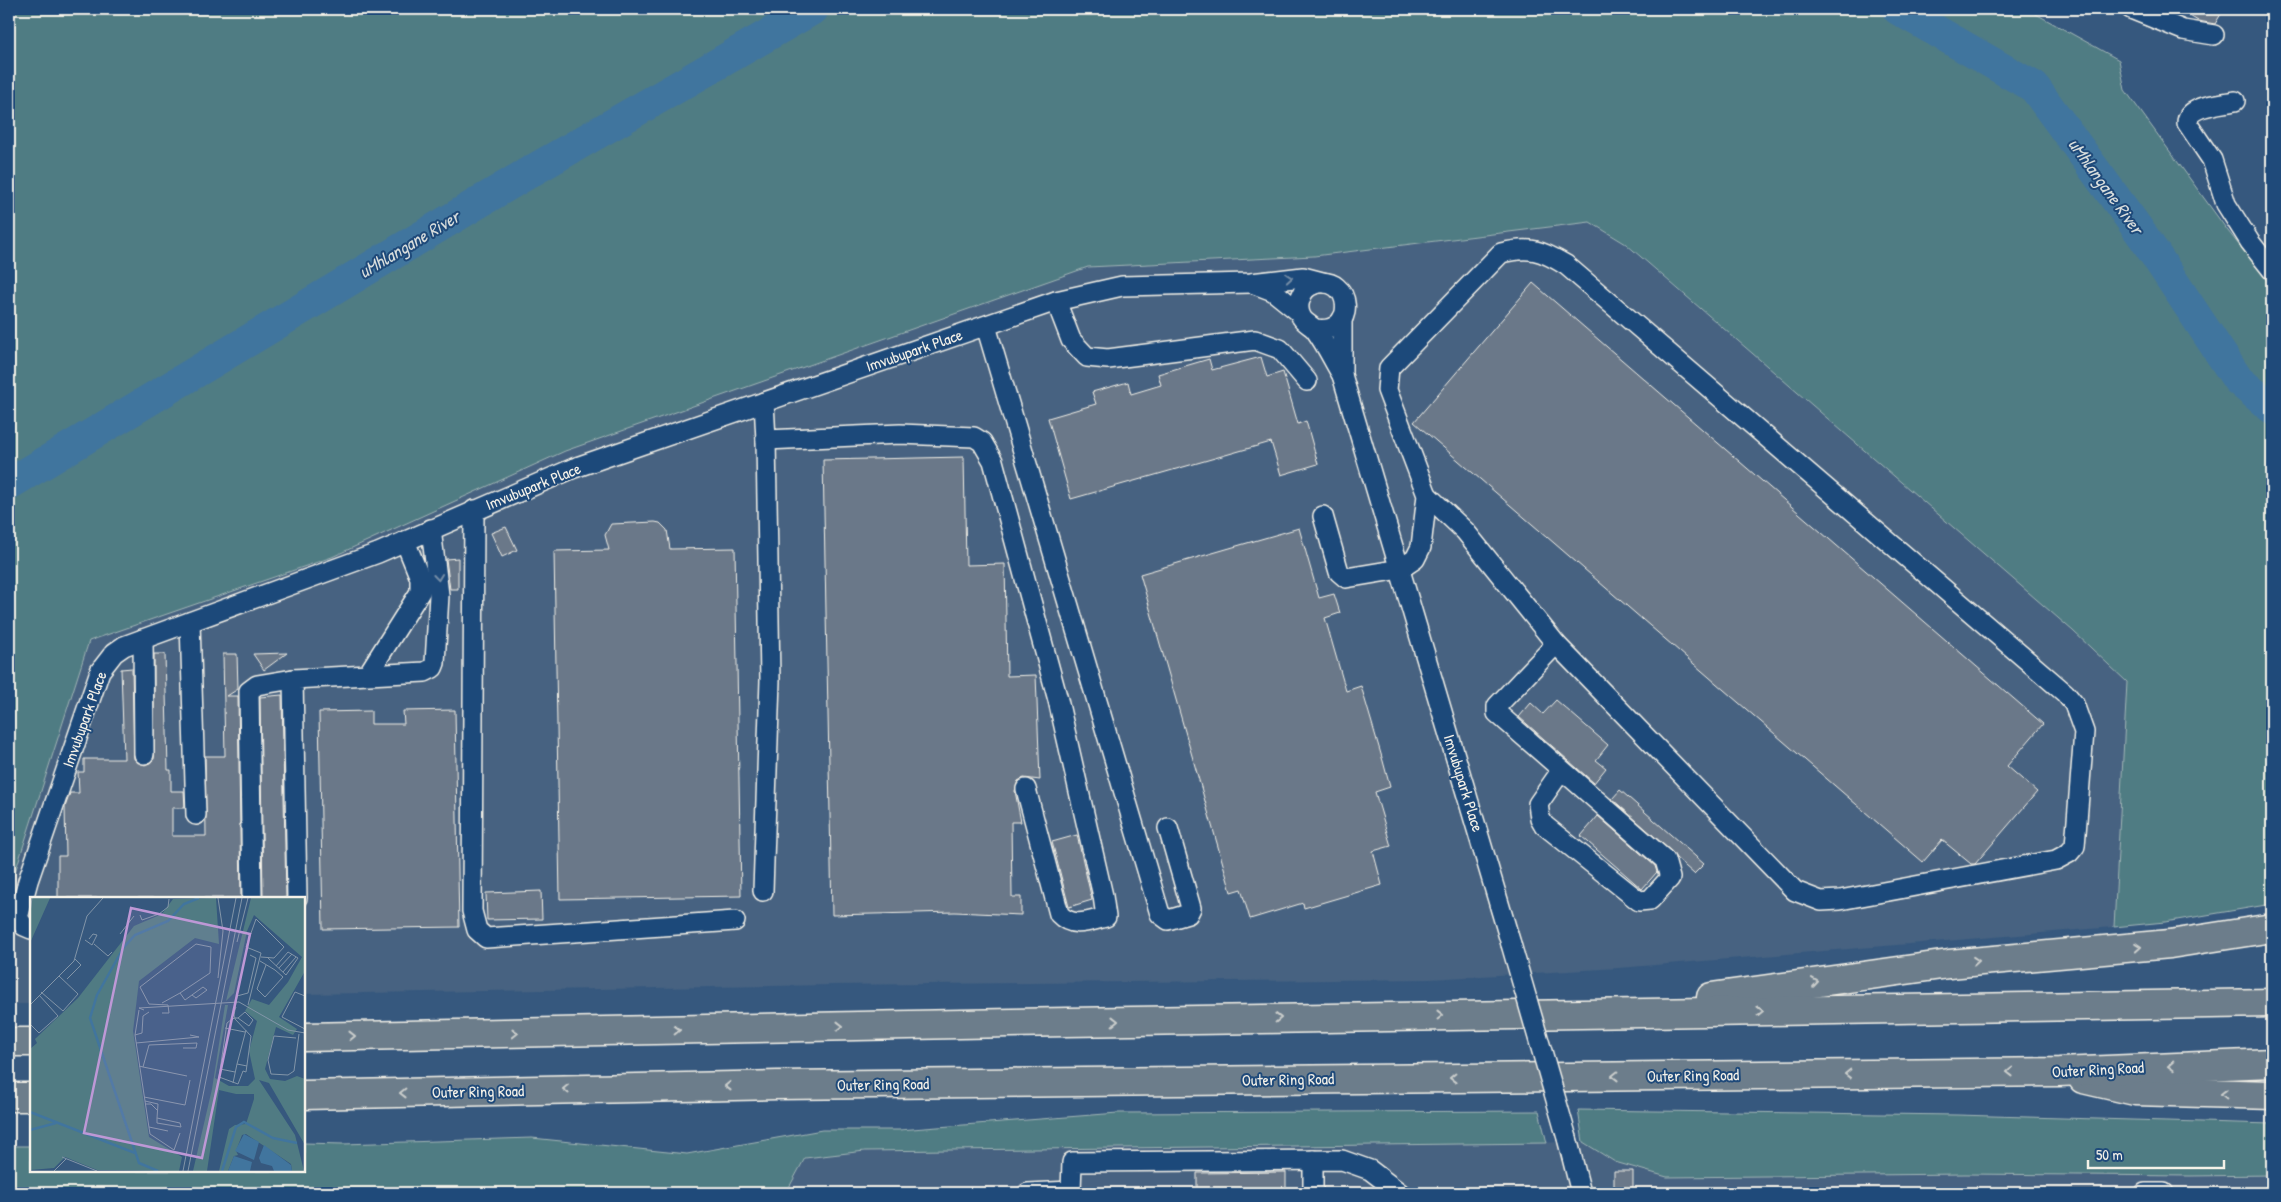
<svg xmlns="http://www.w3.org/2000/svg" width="2281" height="1202" viewBox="0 0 2281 1202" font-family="'Patrick Hand',sans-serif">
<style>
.built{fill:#466281}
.green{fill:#507b83;stroke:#a2b6b6}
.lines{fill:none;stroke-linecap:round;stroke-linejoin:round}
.river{stroke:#41759e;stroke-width:32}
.building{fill:#6a7889;stroke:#f4f1e8}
.minor-casing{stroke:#f4f1e8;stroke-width:22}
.highway-casing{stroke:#f4f1e8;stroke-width:31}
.minor{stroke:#1f4a7a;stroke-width:19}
.highway{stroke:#6c7d8b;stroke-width:28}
.minor-bridge-casing{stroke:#f4f1e8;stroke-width:22;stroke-linecap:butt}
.minor-bridge{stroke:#1f4a7a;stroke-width:19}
.oneway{stroke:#748da6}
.oneway2{stroke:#cbcecc}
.labels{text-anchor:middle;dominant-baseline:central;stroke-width:4;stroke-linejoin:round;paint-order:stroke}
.street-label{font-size:16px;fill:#f4f1e8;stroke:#1f4a7a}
.water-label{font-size:18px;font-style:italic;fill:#d9dedd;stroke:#1f4a7a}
.inset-river{fill:none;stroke:#41759e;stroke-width:2.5}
.inset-road{fill:none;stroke:#8295a8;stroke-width:1}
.view{fill:#be98d6;fill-opacity:0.15;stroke:#be98d6;stroke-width:2.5}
.inset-edge{fill:none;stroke:#f4f1e8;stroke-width:2.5}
</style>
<rect width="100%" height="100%" fill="#36587e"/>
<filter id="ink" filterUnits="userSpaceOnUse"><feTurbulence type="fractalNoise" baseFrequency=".02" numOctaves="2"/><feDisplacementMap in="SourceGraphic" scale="10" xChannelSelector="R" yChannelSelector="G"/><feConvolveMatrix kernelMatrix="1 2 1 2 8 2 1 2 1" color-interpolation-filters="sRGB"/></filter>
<g filter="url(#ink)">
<!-- built -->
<g class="built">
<path d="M1590,222L1625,244L2073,631L2127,682L2114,927L1619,968L1431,979L833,985L304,994V898H31V1004H9V891L89,641L332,557L565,451L1088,267L1314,256Z"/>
<path d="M1583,1142L1615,1162L1965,1174L2190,1176L2272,1175V1193H786L805,1158L865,1151Z"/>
</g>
<!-- green -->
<g class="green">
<path d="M9,9H2027L2119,60L2125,90L2228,231L2272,287V904L2165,922L2114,927L2127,682L2073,631L1626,244L1590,222L1314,256L1088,267L565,451L332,557L89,641L9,891Z"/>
<path d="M1578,1110L1957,1115L2272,1124V1175L2190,1176L1965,1174L1667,1177L1615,1162L1583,1142Z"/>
<path d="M1539,1111L1547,1143L865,1151L805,1158L786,1193H9V1146H31V1171H304V1143L343,1144L532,1138L687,1154L822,1130H899L1118,1113Z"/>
</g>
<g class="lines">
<!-- river -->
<g class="river">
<path d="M1898,9L2034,87L2143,236L2238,380L2272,408"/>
<path d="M9,484L528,173L813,9"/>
</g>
</g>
<!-- building -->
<g class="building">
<path d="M2178,9H2224L2215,24L2198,21Z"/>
<path d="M1533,283L2043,724L2007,766L2037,792L1975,864H1971L1942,840L1923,862L1414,422Z"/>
<path d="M1261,357L1267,377L1283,372L1298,424L1306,421L1318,464L1281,475L1271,442L1071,499L1048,418L1096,404L1092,392L1128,382L1131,394L1161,385L1158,374L1209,359L1212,370Z"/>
<path d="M964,457L966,565L1005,564L1007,676L1036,675L1040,780L1024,778L1018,781L1015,791L1021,822H1011L1012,897H1021V915L955,912L832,915L823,460Z"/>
<path d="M655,522L660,523L667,530L670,549L735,548L741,896L560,899L554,551L609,550L605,535L611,524Z"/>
<path d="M506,527L517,550L502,557L491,533Z"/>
<path d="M1299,528L1319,598L1334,594L1340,613L1325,618L1346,691L1361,686L1383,761L1390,787L1375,792L1391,846L1373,851L1382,885L1304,908L1303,903L1250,919L1241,889L1231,892L1140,574Z"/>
<path d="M458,558V589H450L446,559Z"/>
<path d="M287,653L264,670L253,654Z"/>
<path d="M154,654H165L168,770H171V791H184L185,808H172V836H206L205,756H225L223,654H237L238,689L227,696H238L241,898H58V856H66L65,807L70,793H79L78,772H84V759H124L121,669L132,668L134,759L145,765L154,759Z"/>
<path d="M282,695L286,898H263L260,697Z"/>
<path d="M1556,700L1608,745L1596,760L1606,768L1594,783L1519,717L1531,703L1543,714Z"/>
<path d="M455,710L459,927L323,929L319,712L371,711V724H404L403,711Z"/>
<path d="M1620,790L1704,864L1694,874L1676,858L1672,852L1612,799Z"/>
<path d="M1598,816L1655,866L1657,872L1642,889L1581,836Z"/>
<path d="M1077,835L1092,900L1069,907L1052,842Z"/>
<path d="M541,891L542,919L487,920L486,893Z"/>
<path d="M1614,1171H1633V1188L1614,1187Z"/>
<path d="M1286,1172V1193H1197V1173Z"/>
</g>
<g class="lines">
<!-- minor casing -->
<g class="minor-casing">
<g id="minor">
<path d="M2131,9L2183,30L2214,35"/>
<path d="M2235,101C2222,104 2187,105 2187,123L2212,160L2226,204L2250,242L2272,270"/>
<path d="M1252,283L1273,291L1299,312"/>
<path d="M1056,301L1071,340L1087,357L1108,359L1255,340L1280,349L1307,381"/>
<path d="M986,326L1160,914L1168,920L1188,914L1191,908L1168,828"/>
<path d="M1315,329C1359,336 1352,273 1315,284C1307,286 1302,292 1300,300C1298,306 1299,313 1302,318C1306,324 1313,326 1316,331C1326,345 1333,360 1342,375L1511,944"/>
<path d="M1342,375V319"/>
<path d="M764,402L766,440L900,434L974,437L982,442L993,461L1058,700L1103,896L1106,917C1089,921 1073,929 1059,914L1026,789"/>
<path d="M1427,495L1465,531L1556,644"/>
<path d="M474,510L472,911L477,930L486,938L735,921"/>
<path d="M1323,516L1339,572L1346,578L1400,569L1415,559L1421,547L1427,495L1387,390L1389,368L1501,253C1530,246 1541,250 1566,265L2065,693L2074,704L2084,732L2075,846L2069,853L2056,860L1840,900L1821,901L1795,891L1556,644L1497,706V713L1665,860L1670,878L1650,900L1639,901L1544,825L1540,818L1538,804L1561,771"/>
<path d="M190,622L196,815"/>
<path d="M143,639L144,754"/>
<path d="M368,674L420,592V578L405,541"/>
<path d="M763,891L770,680L766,440"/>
<path d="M252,898L249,691L257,685L293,679"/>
<path d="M297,898L293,679L425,672L433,668L435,663L439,595L431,529"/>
<path d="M31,929L24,926L18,918L28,881L100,671L114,653L124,646L378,553L574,468L1056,301L1122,286L1251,283L1303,277L1326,283"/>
<path d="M1567,1138L1581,1193"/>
<path d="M1313,1160V1193"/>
<path d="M1028,1193L1071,1191L1072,1162L1342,1160L1370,1170L1400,1193"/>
<path d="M2145,1193H2164"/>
</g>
</g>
<!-- highway casing -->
<g class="highway-casing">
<g id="highway">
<path d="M1711,997L1949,964L2170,944L2272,928"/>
<path d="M304,1037L1067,1022L2272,1003"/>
<path d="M9,1042H31"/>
<path d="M2083,1079L2135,1091L2272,1095"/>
<path d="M304,1095L777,1085L2059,1072L2272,1063"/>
<path d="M9,1097H31"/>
</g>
</g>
<!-- minor -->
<use href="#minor" class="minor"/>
<!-- highway -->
<use href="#highway" class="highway"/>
<!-- minor-bridge casing -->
<g class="minor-bridge-casing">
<path id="minor-bridge" d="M1511,944L1567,1138"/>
</g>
<!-- minor-bridge -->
<use href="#minor-bridge" class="minor-bridge"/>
</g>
<!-- one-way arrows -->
<defs><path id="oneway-chevron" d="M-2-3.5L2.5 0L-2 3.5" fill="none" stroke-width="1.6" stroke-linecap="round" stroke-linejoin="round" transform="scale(1.25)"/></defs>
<g class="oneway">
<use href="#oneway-chevron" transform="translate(1289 278) rotate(-5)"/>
<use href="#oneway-chevron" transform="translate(438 577) rotate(84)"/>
</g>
<g class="oneway2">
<use href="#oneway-chevron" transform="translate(2138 947) rotate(-5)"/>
<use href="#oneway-chevron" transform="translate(1976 961) rotate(-5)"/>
<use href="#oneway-chevron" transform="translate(1815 982) rotate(-8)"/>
<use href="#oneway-chevron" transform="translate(1760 1011) rotate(-1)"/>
<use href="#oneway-chevron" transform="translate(1440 1015) rotate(-1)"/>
<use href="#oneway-chevron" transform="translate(1278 1018) rotate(-1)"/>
<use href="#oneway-chevron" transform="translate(1115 1021) rotate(-1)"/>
<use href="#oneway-chevron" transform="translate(840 1026) rotate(-1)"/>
<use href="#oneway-chevron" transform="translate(677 1030) rotate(-1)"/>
<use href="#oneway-chevron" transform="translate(515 1033) rotate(-1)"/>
<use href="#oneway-chevron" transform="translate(352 1036) rotate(-1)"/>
<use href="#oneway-chevron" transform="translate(2171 1066) rotate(177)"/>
<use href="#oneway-chevron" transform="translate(2010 1072) rotate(179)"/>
<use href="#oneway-chevron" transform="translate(1848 1074) rotate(179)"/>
<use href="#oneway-chevron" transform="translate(1615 1076) rotate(179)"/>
<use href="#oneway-chevron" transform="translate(1453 1078) rotate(179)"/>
<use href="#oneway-chevron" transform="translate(728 1086) rotate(179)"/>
<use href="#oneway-chevron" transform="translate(566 1089) rotate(179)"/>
<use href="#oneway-chevron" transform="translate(403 1093) rotate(179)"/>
<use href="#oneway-chevron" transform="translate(2224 1094) rotate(-179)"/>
</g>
</g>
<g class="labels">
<!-- street labels -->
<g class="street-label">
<text transform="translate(914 350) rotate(-19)">Imvubupark Place</text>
<text transform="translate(533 486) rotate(-22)">Imvubupark Place</text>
<text transform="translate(84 719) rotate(-70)">Imvubupark Place</text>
<text transform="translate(1464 783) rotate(73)">Imvubupark Place</text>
<text transform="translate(2098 1069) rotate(-3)">Outer Ring Road</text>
<text transform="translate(1693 1075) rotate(-1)">Outer Ring Road</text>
<text transform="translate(1288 1079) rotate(-1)">Outer Ring Road</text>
<text transform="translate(883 1084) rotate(-1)">Outer Ring Road</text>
<text transform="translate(478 1091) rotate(-1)">Outer Ring Road</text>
</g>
<!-- water labels -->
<g class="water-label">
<text transform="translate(2106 186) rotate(54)">uMhlangane River</text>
<text transform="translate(409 244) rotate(-31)">uMhlangane River</text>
</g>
</g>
<!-- overview -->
<g transform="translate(30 897)">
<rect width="275" height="275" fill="#36587e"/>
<path d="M0,1H20L0,46ZM186,1L189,47L165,41L109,84L103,134L119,240L152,260L149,274L67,273L35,260L24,271L0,273V152L7,146L5,142L48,101L104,29L132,17L143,2ZM221,1H275V74L249,120L267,132L263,138L246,130L235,172L240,182L255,184L267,179L275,182V248L239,186L229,183L265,238L274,274H262L261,267L216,237L212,238L206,254L208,258L204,259L198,274H189L199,232L205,228L216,227L224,202V197H206L189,193L177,274H163L182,192L195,108H198L185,181L199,189H218L225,182L219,154L227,124L215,114L222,102L239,108L258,85L272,60L224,18L217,34L204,96L196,104Z" fill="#507b83"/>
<path d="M214,237L229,245L224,263L205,254ZM234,248L261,268L262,274H244L242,269L231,266L229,261ZM204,259L222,265L220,274H198Z" fill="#41759e"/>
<path class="inset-river" d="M0,215L105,256M0,233L26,226M128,274L109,266L60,121L67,98L94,50L105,38L138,24L154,7L169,1M192,274L206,230L214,225L243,241L267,246"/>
<path class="inset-road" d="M0,16L2,1M110,18L112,23L129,17L138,10L139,2M90,37L104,19M55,43L62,48L67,38L63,37L59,42M207,45L218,1M64,47L78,59L82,55M238,61L256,78L268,61L258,55L246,69M230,64L245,73L253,80L235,100L227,92L236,68M249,71L262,57M253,75L266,60M188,81L193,34L188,1M37,82L51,68L45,62M11,95L33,114L48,97L29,79M162,98L166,101L177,93M275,99L265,95L252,120L275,132M132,106L150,96M0,108L44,64L57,19L73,1M218,108L231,56L216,50L226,22L254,50L244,61L231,60M206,110L203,117L205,121V122L221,139L216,175L213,174L208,187L189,180L197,126L202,122L205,121H208L219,129L223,123L215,115L208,121M109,113L105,138L120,237L144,253L150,236M114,113L109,111L209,105L258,133L275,136M132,116H139L138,108L119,107L110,90L166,47L181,50L180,76L150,96L155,103L173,90L177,93M204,119L207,99L218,96L226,61L220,58M0,127L9,136L28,119L9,98M195,131L215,135M216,133L207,167L217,169M105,138L112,136L113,119L119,115M266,141L244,139L238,163L241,177L258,178L264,174L269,137M106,146L169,140L160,138M109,169L113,170L119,148L167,146L166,151H153M113,170L157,179M190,172L205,175M203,186L207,167M114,200L155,208L160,183M115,204L128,207L127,221L150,226L151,230L127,226V221M115,207H121L128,214M119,230L138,234M32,260L67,274M24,274L36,262M153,274L206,1M158,274L212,1"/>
<path class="view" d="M101,11L220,37L172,261L54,236Z"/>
<rect width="275" height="275" class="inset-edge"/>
</g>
<!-- margin -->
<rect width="2281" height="1202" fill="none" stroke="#1f4a7a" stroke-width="30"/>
<rect x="15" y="15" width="2251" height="1172" fill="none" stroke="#f4f1e8" stroke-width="2" filter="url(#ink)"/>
<!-- scale -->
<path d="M2088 1160v8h136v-8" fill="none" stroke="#f4f1e8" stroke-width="2.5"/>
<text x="2096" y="1160" font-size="15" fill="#f4f1e8" stroke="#1f4a7a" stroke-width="4" paint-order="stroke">50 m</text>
</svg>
